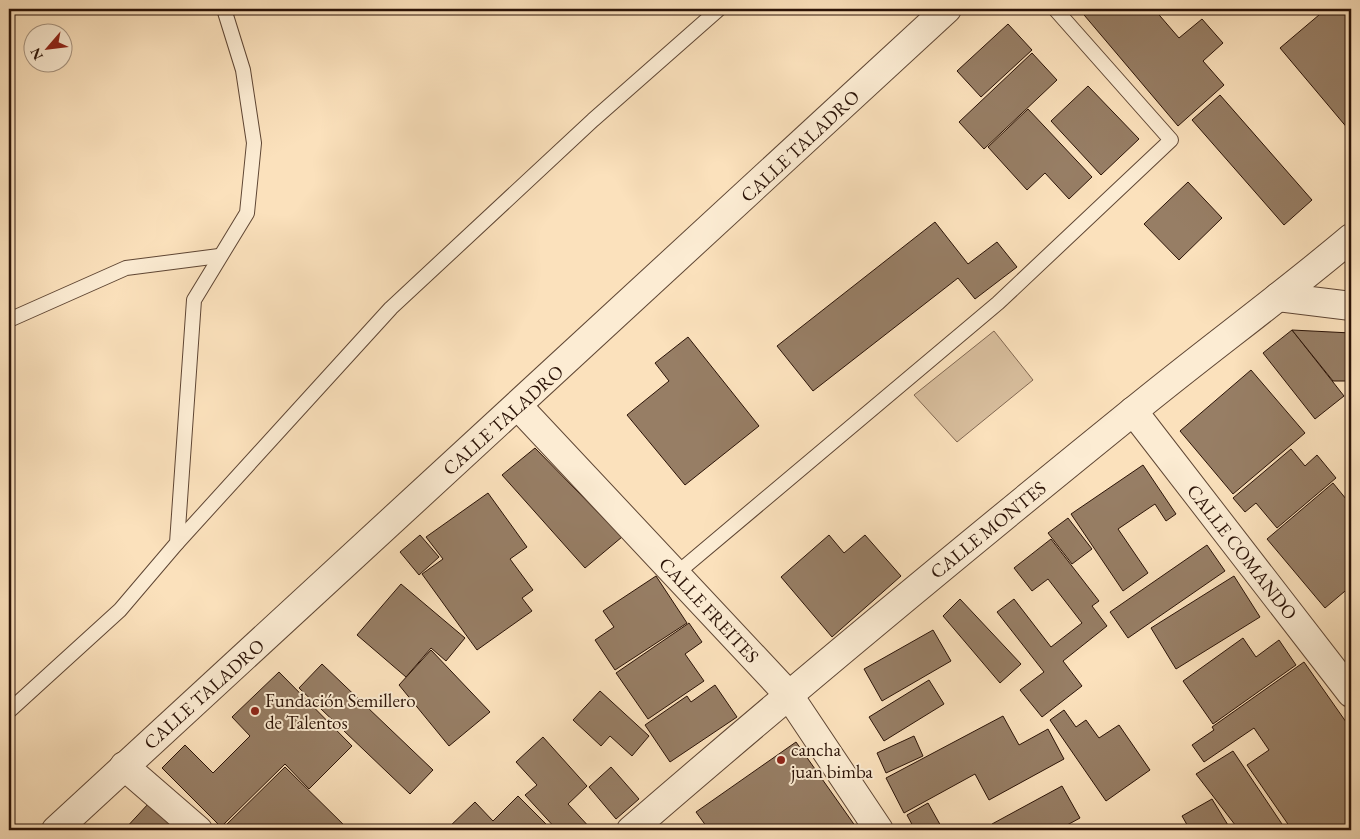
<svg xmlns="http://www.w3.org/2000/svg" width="1360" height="839" viewBox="0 0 1360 839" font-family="'EB Garamond',serif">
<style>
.green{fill:#d8be9d;stroke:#826852}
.building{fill:#977e65;stroke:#2b1307}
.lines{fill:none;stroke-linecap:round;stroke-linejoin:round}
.lane-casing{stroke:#5f4634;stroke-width:16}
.street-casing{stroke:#5f4634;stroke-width:30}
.lane{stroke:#fcecd3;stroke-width:14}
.street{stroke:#fcecd3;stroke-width:28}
.poi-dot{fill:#8f2418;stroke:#fcecd3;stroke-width:2}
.labels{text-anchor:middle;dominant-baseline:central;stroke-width:4;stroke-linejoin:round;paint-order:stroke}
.street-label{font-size:19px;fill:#2b1307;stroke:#fcecd3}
.poi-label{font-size:19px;fill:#2b1307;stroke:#fcecd3;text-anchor:start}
</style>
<rect width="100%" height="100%" fill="#fbe1bc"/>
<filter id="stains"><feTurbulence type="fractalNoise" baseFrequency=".004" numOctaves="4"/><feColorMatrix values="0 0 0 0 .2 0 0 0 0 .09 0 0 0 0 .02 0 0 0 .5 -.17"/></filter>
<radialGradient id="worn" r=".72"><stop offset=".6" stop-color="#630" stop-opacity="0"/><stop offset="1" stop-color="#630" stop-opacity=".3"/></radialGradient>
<!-- green -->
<path class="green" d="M994,331L1033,380L957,442L914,395Z"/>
<!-- building -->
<g class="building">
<path d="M1079,9H1154L1179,38L1202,19L1223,43L1203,61L1224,85L1178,126Z"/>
<path d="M1326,9H1351V128L1349,130L1280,48Z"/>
<path d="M1008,24L1032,50L981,97L957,71Z"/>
<path d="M1032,53L1057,80L984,149L959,122Z"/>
<path d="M1088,86L1139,139L1101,175L1051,121Z"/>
<path d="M1220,95L1312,200L1284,225L1192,120Z"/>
<path d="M1028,109L1092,177L1069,199L1045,173L1027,190L988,147Z"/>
<path d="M1188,182L1222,218L1179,260L1144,224Z"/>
<path d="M935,222L968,264L997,242L1017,267L975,299L958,278L813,391L777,346Z"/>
<path d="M1292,330L1344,396L1315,419L1263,353Z"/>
<path d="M1292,330L1351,333V381H1333Z"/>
<path d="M688,337L759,426L685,485L627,415L669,381L655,363Z"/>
<path d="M1251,370L1305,433L1233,494L1180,431Z"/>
<path d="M535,448L622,537L585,568L502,475Z"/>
<path d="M1291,449L1305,466L1317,455L1336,478L1277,528L1256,503L1245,512L1233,498Z"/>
<path d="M1143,465L1176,514L1166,521L1155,504L1118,529L1148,573L1123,591L1071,514Z"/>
<path d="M1333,483L1351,505V586L1325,608L1267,539Z"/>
<path d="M488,493L527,547L510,559L533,590L522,598L532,611L477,650L422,574L443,559L426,537Z"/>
<path d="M1068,518L1092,549L1072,564L1048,533Z"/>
<path d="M420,535L439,557L419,575L400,552Z"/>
<path d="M829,535L844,553L865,535L901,576L832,637L781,577Z"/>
<path d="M1051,539L1099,601L1092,606L1107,626L1063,661L1082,686L1042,717L1020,690L1044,672L997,612L1014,599L1051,647L1082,623L1048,579L1032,591L1014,568Z"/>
<path d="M1207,545L1225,571L1128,638L1110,612Z"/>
<path d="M656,576L687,623L615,670L595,640L614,627L603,611Z"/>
<path d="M1234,576L1260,617L1176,669L1151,628Z"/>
<path d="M401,584L465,638L446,661L431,648L406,677L357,635Z"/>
<path d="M960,599L1021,664L1000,683L943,616Z"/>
<path d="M689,623L702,642L685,654L704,681L648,719L616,673Z"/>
<path d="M933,630L951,661L882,701L864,669Z"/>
<path d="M1243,638L1256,657L1279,640L1296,665L1213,724L1183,681Z"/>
<path d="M431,650L490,712L449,746L399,685Z"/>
<path d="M1304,662L1351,729V824L1343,830H1292L1247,765L1269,750L1254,728L1204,762L1192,745L1214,730L1212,727Z"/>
<path d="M322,664L433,770L410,794L299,688Z"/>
<path d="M279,672L352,746L309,789L285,764L221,827L162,768L185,745L213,773L250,736L232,717Z"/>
<path d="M929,680L944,704L884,741L869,717Z"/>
<path d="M715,685L737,717L670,762L645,725L687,696L691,702Z"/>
<path d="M600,691L649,736L632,756L610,736L601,746L573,720Z"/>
<path d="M1064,710L1076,727L1086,720L1099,738L1119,725L1150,770L1106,801L1050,720Z"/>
<path d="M1003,716L1019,745L1048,729L1064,759L989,800L975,774L904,813L886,778Z"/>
<path d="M914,736L923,756L886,773L877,753Z"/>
<path d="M543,737L587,786L568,804L592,830H557L525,795L537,785L516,762Z"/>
<path d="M796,742L858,830H709L696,812Z"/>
<path d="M1233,751L1286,830H1239L1196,774Z"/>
<path d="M285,767L349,830H227L224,827Z"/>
<path d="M611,767L639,799L616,819L589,787Z"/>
<path d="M1062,786L1080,818L1058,830H995L992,824Z"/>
<path d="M518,796L552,830H446L475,802L493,821Z"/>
<path d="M1212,799L1231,830H1190L1182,816Z"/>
<path d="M149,803L177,830H124Z"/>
<path d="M928,803L942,828L915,830L907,815Z"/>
</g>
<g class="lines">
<!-- lane casing -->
<g class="lane-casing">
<g id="lane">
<path d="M9,320L126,268L219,256"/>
<path d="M177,543L391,308L593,120L719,9"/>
<path d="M676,574L998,303L1171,140L1055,9"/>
<path d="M9,711L120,610L177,543L194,300L247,213L254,143L243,70L224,9"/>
</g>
</g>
<!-- street casing -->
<g class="street-casing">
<g id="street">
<path d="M1278,297L1351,306"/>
<path d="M518,406L788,694L879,830"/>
<path d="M1133,411L1351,693"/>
<path d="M124,766L198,830"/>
<path d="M56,830L947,9"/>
<path d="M631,830C795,688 962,550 1131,413C1204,353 1280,298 1351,238"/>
</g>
</g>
<!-- lane -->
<use href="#lane" class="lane"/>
<!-- street -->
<use href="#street" class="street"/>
</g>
<!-- markers -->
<g class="poi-dot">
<circle cx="255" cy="711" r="5"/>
<circle cx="781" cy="760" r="5"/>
</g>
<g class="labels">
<!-- street labels -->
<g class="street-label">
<text transform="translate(800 146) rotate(-43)">CALLE TALADRO</text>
<text transform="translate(503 420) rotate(-42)">CALLE TALADRO</text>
<text transform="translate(988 530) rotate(-39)">CALLE MONTES</text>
<text transform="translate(1242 552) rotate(52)">CALLE COMANDO</text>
<text transform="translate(709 610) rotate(47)">CALLE FREITES</text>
<text transform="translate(204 694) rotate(-42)">CALLE TALADRO</text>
</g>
<!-- poi labels -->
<g class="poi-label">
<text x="265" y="700">Fundación Semillero<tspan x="265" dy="22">de Talentos</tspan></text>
<text x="791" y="749">cancha<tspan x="791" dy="22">juan bimba</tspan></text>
</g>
</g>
<!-- margin -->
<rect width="1360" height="839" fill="none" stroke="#fbe1bc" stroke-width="30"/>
<rect x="10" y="10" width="1340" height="819" fill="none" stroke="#2b1307" stroke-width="2.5"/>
<rect x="15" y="15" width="1330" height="809" fill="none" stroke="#2b1307"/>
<!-- north arrow -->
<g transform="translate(48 48) rotate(242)"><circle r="24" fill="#fcecd3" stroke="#a89581"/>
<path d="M0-4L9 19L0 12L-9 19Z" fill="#8f2418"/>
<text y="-8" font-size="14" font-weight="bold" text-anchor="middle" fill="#2b1307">N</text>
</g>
<rect width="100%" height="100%" filter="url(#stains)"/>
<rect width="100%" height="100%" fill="url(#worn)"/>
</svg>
